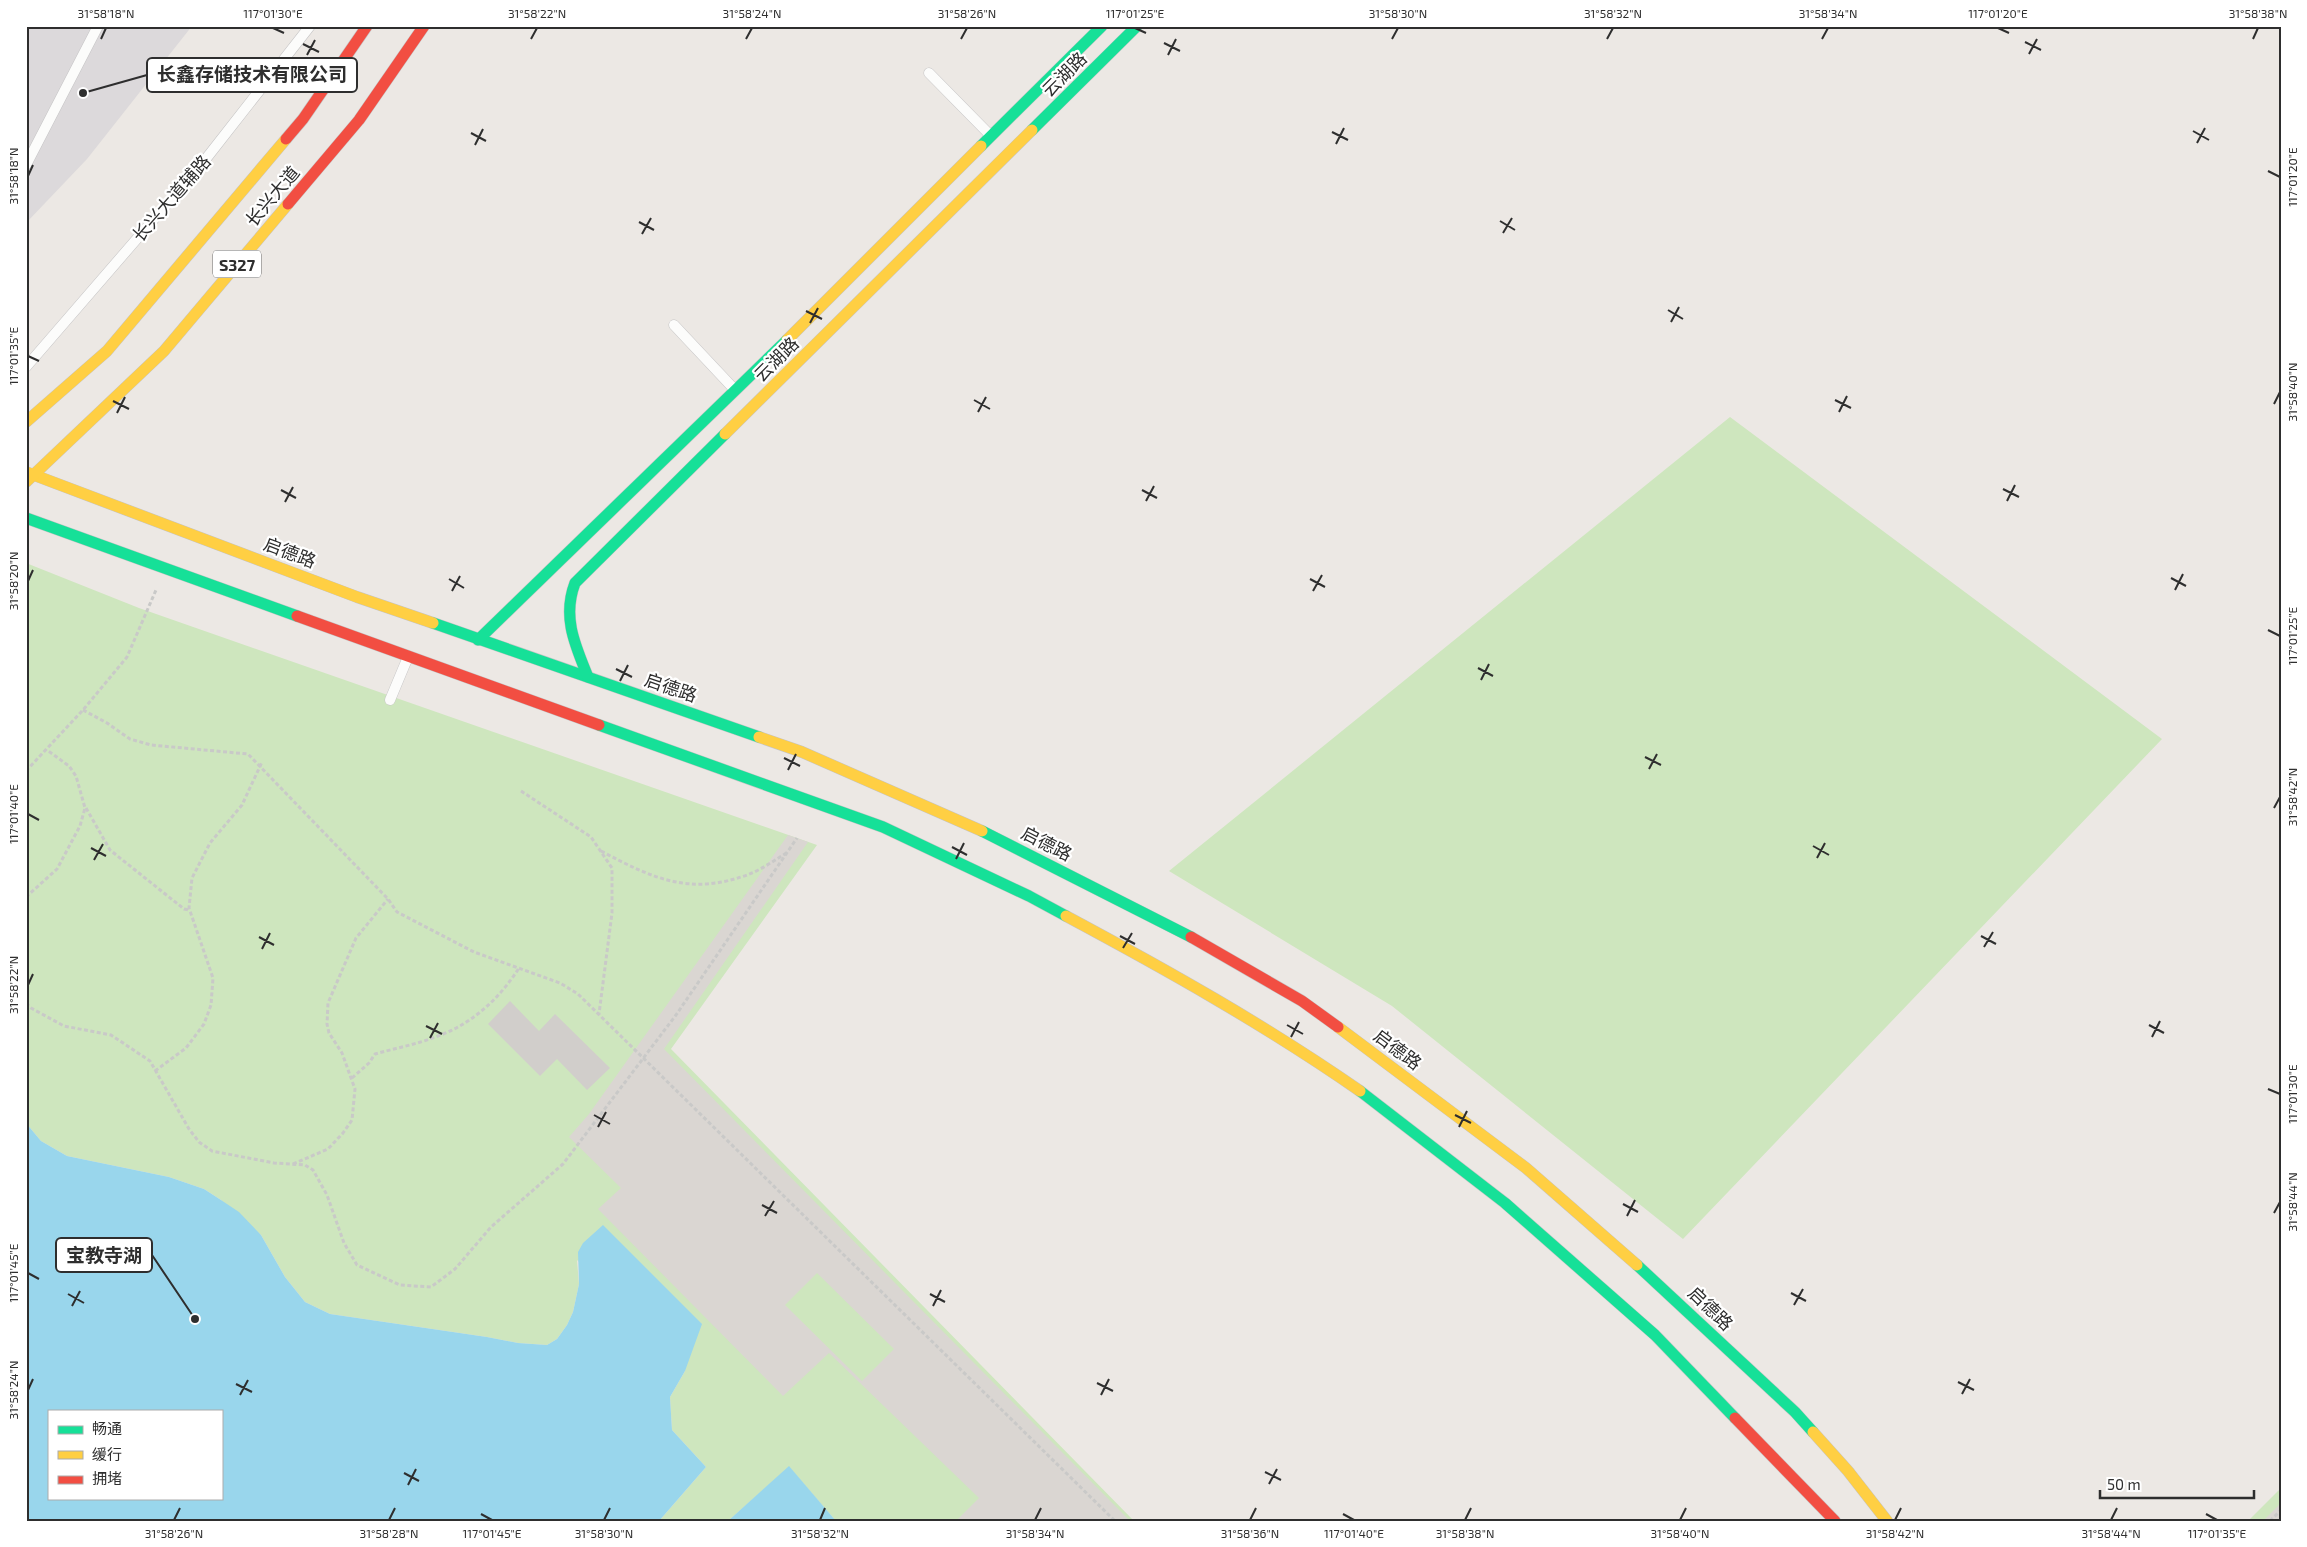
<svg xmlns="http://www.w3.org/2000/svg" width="2307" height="1547" viewBox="0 0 2307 1547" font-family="'Exo 2','Noto Sans SC',sans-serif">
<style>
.industrial{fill:#dcd9db}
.green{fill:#cee6be}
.plaza{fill:#dad6d2;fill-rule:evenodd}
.water{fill:#99d6ec;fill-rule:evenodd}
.building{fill:#d1cecb}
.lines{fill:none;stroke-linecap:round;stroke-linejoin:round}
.lane-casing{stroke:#c5c4c5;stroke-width:11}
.fast-casing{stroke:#c5c4c5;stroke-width:12}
.slow-casing{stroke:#c5c4c5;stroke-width:12}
.jam-casing{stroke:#c5c4c5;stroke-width:12}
.path{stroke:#c9c9c8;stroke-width:3;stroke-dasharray:4 2.5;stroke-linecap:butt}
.lane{stroke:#fcfcfb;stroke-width:10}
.fast{stroke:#16e098;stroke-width:11}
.slow{stroke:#ffcf43;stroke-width:11}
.jam{stroke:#f24e42;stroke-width:11}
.ticks{fill:none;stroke:#2e2e2e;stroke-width:2}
.labels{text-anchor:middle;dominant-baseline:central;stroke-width:4.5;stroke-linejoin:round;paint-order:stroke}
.shield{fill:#fff;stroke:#6d6d6d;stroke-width:1}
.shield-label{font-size:16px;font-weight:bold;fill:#2e2e2e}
.street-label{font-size:18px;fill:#2e2e2e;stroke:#fff}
.leader{fill:none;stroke:#2e2e2e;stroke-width:2}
.callout-dot{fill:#2e2e2e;stroke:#fff;stroke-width:2}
.callout{fill:#fff;stroke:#2e2e2e;stroke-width:2}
.callout-label{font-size:19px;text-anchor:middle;font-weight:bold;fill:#2e2e2e}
.neatline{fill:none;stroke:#2e2e2e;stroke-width:2}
.ticks-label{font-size:12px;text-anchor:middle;fill:#2e2e2e}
</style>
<rect width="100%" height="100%" fill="#ece8e4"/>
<!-- industrial -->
<path class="industrial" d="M26,26H192L87,159L26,223Z"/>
<!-- green -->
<g class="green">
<path d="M1730,417L2162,739L1683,1239L1392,1006L1169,871Z"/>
<path d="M26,563L139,608L817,845L671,1049L1134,1521H836L789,1467L728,1521H659L706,1467L672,1430L670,1397L685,1371L577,1260L579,1284L573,1312L567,1325L557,1339L547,1345L518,1343L487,1337L330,1314L305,1302L285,1277L261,1235L221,1200L204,1189L169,1177L67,1156L41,1141L26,1123Z"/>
<path d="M2281,1488V1521H2248Z"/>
</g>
<!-- plaza -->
<g class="plaza">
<path d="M788,835L808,842L664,1049L1130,1521H956L979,1498L829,1353L783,1396L598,1209L621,1188L569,1137L589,1114ZM817,1273L894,1349L862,1381L785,1305Z"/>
<path d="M2281,1503V1521H2263Z"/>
</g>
<!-- water -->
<g class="water">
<path d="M26,1123L41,1141L67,1156L169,1177L204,1189L221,1200L239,1212L261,1235L285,1277L305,1302L330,1314L487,1337L518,1343L547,1345L557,1339L567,1325L573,1312L579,1284L578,1252L583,1243L603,1225L702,1324L685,1371L670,1397L672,1430L706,1467L659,1521H26ZM49,1411H221V1498H49Z"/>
<path d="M789,1466L836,1521H728Z"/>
</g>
<!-- building -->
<path class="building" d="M510,1001L539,1031L555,1014L610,1068L587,1090L557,1059L540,1076L488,1024Z"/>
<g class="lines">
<!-- lane casing -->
<g class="lane-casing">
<g id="lane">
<path d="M929,73L991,136"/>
<path d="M26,165L98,26"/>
<path d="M674,325L735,390"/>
<path d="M26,367L205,160L310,26"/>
<path d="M390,700L408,657"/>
</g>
</g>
<!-- fast casing -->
<g class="fast-casing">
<g id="fast">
<path d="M1032,130L1137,26"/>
<path d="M981,146L1102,26"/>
<path d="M26,518L297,616"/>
<path d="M433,623L759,737"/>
<path d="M478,640L787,340"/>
<path d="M588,677C575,645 562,617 575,583L725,434"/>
<path d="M599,725L883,827L1029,896L1066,916"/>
<path d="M982,831L1191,937"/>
<path d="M1360,1091L1505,1203L1655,1335L1735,1418"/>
<path d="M1637,1265L1795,1412L1813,1432"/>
</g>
</g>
<!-- slow casing -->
<g class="slow-casing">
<g id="slow">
<path d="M787,340L981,146"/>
<path d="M26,422L107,351L286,139"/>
<path d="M725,434L1032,130"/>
<path d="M26,472L357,597L433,623"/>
<path d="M26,482L164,351L288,204"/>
<path d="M759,737L802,752L982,831"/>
<path d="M1066,916C1167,970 1265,1025 1360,1091"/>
<path d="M1338,1027L1526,1168L1637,1265"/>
<path d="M1813,1432L1848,1471L1887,1521"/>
</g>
</g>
<!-- jam casing -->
<g class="jam-casing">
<g id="jam">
<path d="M286,139L303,119L367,26"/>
<path d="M288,204L359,120L424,26"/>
<path d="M297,616L599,725"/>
<path d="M1191,937L1302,1001L1338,1027"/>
<path d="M1735,1418L1835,1521"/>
</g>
</g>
<!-- path -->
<g class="path">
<path d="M83,710L107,723L130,739L151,745L248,754L388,899L397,912L474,952L560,983L578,994L1115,1521"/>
<path d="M26,771L83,710L127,657L156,590"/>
<path d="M521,791L591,837L612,868V913L599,1014"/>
<path d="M86,808L110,850L184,909L189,910"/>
<path d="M601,851C652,878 689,896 747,875C761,870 775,860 788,852"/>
<path d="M26,897L57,869L80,826L85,808L76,776L69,766L47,750"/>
<path d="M26,1003L31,1008L64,1026L111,1035L150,1061L189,1129L199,1142L212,1151L274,1163L305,1165L313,1170L327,1195L344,1243L357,1265L400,1285L431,1287L455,1269L491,1227L563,1164L676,1015L797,838"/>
<path d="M155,1071L186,1048L204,1024L211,1005L213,978L189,908L192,878L210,843L242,805L262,762"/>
<path d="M352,1078L369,1063L375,1054C396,1048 418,1044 438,1036C472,1024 500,998 519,968"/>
<path d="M293,1164L328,1149L343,1133L352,1120L355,1089L342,1053L329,1033L327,1024L328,1003L356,938L388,899"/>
<path d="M2270,1521L2281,1510"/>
</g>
<!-- lane -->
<use href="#lane" class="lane"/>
<!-- fast -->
<use href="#fast" class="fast"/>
<!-- slow -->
<use href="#slow" class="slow"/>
<!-- jam -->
<use href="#jam" class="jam"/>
</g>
<!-- ticks -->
<path class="ticks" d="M273,28L284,33M1135,28L1146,33M1998,28L2009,33M101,39L106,28M531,39L537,28M746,39L752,28M961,39L967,28M1392,39L1398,28M1607,39L1613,28M1822,39L1828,28M2253,39L2258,28M2025,42L2041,50M1164,43L1180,51M303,44L319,52M2029,54L2037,39M307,55L315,40M1168,55L1176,39M2193,131L2209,140M1332,132L1348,140M471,133L486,141M2197,143L2205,128M1336,144L1344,128M475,145L483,129M2268,171L2280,177M28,176L33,165M1500,221L1515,230M639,222L654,230M1503,233L1512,218M642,234L651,218M1668,310L1683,319M806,311L822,319M1671,322L1679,307M810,323L818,308M28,356L39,361M974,400L990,409M1835,400L1851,408M113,401L129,409M2274,404L2280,392M978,412L986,397M1839,412L1847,396M117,413L125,397M2003,489L2019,497M281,490L296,498M1142,490L1157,498M1146,501L1154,486M2007,501L2015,485M285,502L293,487M2171,578L2186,586M449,579L464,588M1310,579L1325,587M28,581L33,570M2175,590L2183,574M452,591L460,576M1313,591L1322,575M2268,630L2280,636M1478,668L1493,676M616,669L632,677M1481,680L1489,664M620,681L628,665M1645,757L1661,765M784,758L800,766M1649,769L1657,754M788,770L796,754M2274,808L2280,797M28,814L39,820M1813,846L1829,855M952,847L967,855M91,848L106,856M1817,858L1825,843M956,859L964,843M94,860L103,844M1120,936L1135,944M1981,936L1996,944M259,937L274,945M1984,947L1993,932M1123,948L1132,933M262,949L270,933M28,985L33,974M1287,1025L1303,1034M2149,1025L2164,1033M426,1026L442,1034M1291,1037L1299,1022M2152,1037L2160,1021M430,1038L438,1023M2268,1089L2280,1094M594,1115L610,1124M1455,1115L1471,1123M598,1127L606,1112M1459,1127L1467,1111M1623,1204L1638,1212M762,1205L777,1213M2274,1213L2280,1202M765,1216L774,1201M1627,1216L1635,1200M28,1273L39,1279M1791,1293L1806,1301M68,1294L84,1303M930,1294L945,1302M1794,1305L1803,1289M72,1306L80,1291M933,1306L941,1290M1958,1382L1974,1390M1097,1383L1113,1391M236,1384L252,1392M28,1390L33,1379M1962,1394L1970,1379M240,1395L248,1380M1101,1395L1109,1379M1265,1472L1281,1480M404,1473L419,1481M1269,1484L1277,1469M408,1485L416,1469M481,1514L492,1520M1343,1514L1354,1520M2206,1514L2217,1520M174,1520L180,1508M389,1520L395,1508M604,1520L610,1508M820,1520L825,1508M1035,1520L1041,1508M1250,1520L1256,1508M1465,1520L1471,1508M1680,1520L1686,1508M1895,1520L1901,1508M2111,1520L2117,1508"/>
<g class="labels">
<!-- shield labels -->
<rect class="shield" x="213" y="250.5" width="48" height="27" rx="4"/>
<g class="shield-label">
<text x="237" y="264">S327</text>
</g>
<!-- street labels -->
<g class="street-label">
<text transform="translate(1064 74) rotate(-45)">云湖路</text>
<text transform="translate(272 196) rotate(-50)">长兴大道</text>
<text transform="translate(171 198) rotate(-49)">长兴大道辅路</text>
<text transform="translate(776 359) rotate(-45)">云湖路</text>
<text transform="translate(290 552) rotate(21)">启德路</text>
<text transform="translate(671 687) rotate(19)">启德路</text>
<text transform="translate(1047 843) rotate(27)">启德路</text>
<text transform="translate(1398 1049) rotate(37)">启德路</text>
<text transform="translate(1711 1308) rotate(44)">启德路</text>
</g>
</g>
<!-- callouts -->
<path class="leader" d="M83 93L147 75M195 1319L152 1255"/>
<g class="callout-dot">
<circle cx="83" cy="93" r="5"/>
<circle cx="195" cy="1319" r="5"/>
</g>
<g class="callout">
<rect x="147" y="58" width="210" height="34" rx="5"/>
<rect x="56" y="1238" width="96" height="34" rx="5"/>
</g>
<g class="callout-label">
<text x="252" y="81">长鑫存储技术有限公司</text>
<text x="104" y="1262">宝教寺湖</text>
</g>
<!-- border -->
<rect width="2307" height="1547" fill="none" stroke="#ffffff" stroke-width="55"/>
<!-- legend -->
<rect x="48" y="1410" width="175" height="90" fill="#ffffff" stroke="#ababab"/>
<rect x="58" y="1426" width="25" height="8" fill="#16e098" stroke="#ababab"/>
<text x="92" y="1434" font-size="15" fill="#2e2e2e">畅通</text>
<rect x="58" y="1451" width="25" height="8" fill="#ffcf43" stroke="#ababab"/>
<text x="92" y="1460" font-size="15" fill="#2e2e2e">缓行</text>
<rect x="58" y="1476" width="25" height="8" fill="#f24e42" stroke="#ababab"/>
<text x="92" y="1484" font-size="15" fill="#2e2e2e">拥堵</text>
<!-- scale -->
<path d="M2100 1490v8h154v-8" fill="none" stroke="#2e2e2e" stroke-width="2.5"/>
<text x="2107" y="1490" font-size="15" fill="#2e2e2e" stroke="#ffffff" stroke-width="4" paint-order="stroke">50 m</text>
<rect x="28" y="28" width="2252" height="1492" class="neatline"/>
<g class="ticks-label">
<text x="106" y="18">31°58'18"N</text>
<text x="273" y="18">117°01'30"E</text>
<text x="537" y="18">31°58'22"N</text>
<text x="752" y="18">31°58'24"N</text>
<text x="967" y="18">31°58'26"N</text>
<text x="1135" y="18">117°01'25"E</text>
<text x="1398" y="18">31°58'30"N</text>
<text x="1613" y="18">31°58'32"N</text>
<text x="1828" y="18">31°58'34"N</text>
<text x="1998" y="18">117°01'20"E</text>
<text x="2258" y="18">31°58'38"N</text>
<text transform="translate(14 176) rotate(-90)" y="4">31°58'18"N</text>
<text transform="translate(2293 177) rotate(-90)" y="4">117°01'20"E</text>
<text transform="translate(14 356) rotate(-90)" y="4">117°01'35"E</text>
<text transform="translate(2293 392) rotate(-90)" y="4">31°58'40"N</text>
<text transform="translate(14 581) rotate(-90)" y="4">31°58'20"N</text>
<text transform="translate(2293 636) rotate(-90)" y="4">117°01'25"E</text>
<text transform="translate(2293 797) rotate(-90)" y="4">31°58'42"N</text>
<text transform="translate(14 814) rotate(-90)" y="4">117°01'40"E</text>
<text transform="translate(14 985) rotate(-90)" y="4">31°58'22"N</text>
<text transform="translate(2293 1094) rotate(-90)" y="4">117°01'30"E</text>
<text transform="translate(2293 1202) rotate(-90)" y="4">31°58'44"N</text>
<text transform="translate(14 1273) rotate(-90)" y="4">117°01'45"E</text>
<text transform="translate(14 1390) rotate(-90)" y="4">31°58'24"N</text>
<text x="174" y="1538">31°58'26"N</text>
<text x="389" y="1538">31°58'28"N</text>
<text x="492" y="1538">117°01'45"E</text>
<text x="604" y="1538">31°58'30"N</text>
<text x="820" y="1538">31°58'32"N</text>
<text x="1035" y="1538">31°58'34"N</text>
<text x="1250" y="1538">31°58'36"N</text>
<text x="1354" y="1538">117°01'40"E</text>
<text x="1465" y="1538">31°58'38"N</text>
<text x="1680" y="1538">31°58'40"N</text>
<text x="1895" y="1538">31°58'42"N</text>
<text x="2111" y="1538">31°58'44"N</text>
<text x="2217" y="1538">117°01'35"E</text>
</g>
</svg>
